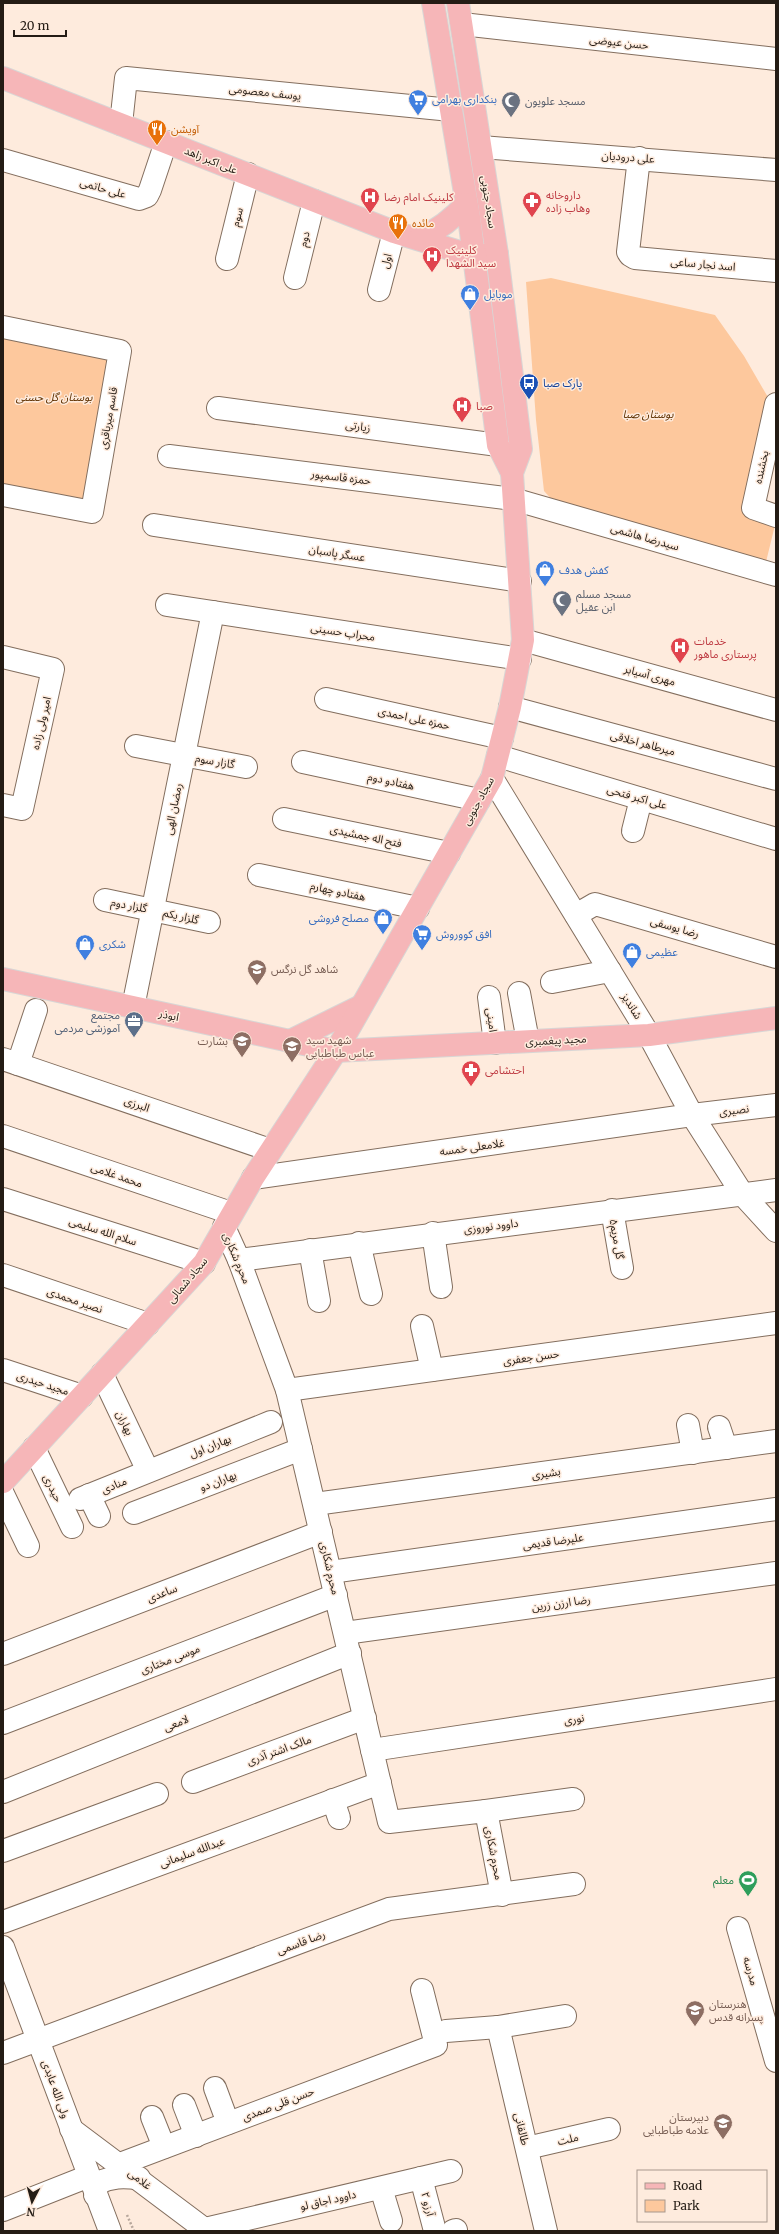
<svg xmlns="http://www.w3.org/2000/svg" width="779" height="2234" viewBox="0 0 779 2234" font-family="Merriweather,'Noto Sans Arabic',serif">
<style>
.green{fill:#fdc89d}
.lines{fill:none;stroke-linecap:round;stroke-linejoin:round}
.minor-casing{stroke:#836e5e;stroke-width:24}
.major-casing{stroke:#d8d6d5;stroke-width:24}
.path{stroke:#b7a79c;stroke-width:2.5;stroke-dasharray:2 2;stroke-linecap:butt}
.minor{stroke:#fff;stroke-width:22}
.major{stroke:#f6b6b8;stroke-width:22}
.labels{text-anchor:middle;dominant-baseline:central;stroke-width:3;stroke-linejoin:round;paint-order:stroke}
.street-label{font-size:11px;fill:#241c15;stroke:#feebdd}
.shop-label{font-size:11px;fill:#366cbe;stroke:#feebdd;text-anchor:start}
.worship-label{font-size:11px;fill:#5b616d;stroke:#feebdd;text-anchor:start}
.food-label{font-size:11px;fill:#c56008;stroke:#feebdd;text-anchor:start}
.health-label{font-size:11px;fill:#be3a42;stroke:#feebdd;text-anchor:start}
.transit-label{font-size:11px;fill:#164399;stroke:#feebdd;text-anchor:start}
.park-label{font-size:11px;font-style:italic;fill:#5f3100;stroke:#feebdd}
.education-label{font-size:11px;fill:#785e54;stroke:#feebdd;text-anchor:start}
.service-label{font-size:11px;fill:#4e5e75;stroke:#feebdd;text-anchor:end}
.leisure-label{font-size:11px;fill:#27864d;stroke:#feebdd;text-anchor:end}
</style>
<rect width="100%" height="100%" fill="#feebdd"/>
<!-- green -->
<g class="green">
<path d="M551,278L715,315L744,356L769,399L752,476L776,521L765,566L556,504L544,491L536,420L526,282Z"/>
<path d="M3,333L114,356L86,507L3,491Z"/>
</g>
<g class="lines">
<!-- minor casing -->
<g class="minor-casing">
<g id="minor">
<path d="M462,24L776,59"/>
<path d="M121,124L126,78L451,110"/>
<path d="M481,147L776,170"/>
<path d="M639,158L628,252L630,255L635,258L776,271"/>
<path d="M3,160L139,199L147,196L150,190L166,142"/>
<path d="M227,259L248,174"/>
<path d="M295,278L314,201"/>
<path d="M379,290L394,232"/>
<path d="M3,327L120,351L92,512L3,495"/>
<path d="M776,404L753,508L776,516"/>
<path d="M218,408L498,445"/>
<path d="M169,456L513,499L776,575"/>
<path d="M154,525L520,581"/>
<path d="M167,605L520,659"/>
<path d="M523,640L776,710"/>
<path d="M3,657L53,669L22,809L3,805"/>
<path d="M326,699L502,738"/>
<path d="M510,707L776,779"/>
<path d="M136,746L246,767"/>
<path d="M498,756L776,839"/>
<path d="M303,762L479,800"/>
<path d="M492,778L649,1035L692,1115L743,1195L776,1231"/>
<path d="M284,819L449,853"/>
<path d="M633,831L641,799"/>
<path d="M259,875L418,908"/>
<path d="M105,900L209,922"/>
<path d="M576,915L595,904L776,957"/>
<path d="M552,982L610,971"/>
<path d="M519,993L528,1041"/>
<path d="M489,997L495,1043"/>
<path d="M133,1007L213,612"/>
<path d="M3,1059L270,1150"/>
<path d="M18,1064L36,1010"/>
<path d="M3,1136L231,1213"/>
<path d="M253,1178L692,1115L776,1105"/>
<path d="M3,1199L204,1263"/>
<path d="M612,1210L622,1268"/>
<path d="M224,1227L239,1260L287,1390L389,1822L486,1811L502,1895"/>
<path d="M433,1233L441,1287"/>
<path d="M359,1243L371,1294"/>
<path d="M310,1250L319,1301"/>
<path d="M239,1260L776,1190"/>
<path d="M3,1275L148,1324"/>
<path d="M422,1326L432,1370"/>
<path d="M3,1370L82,1396"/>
<path d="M102,1374L148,1471"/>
<path d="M287,1390L776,1323"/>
<path d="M688,1425L693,1453"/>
<path d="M719,1427L726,1448"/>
<path d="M34,1448L72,1527"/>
<path d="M3,1494L28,1546"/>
<path d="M89,1495L99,1516"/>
<path d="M80,1499L271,1422"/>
<path d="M315,1504L776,1441"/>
<path d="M134,1513L301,1449"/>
<path d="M331,1572L776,1509"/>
<path d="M345,1633L776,1573"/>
<path d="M3,1654L321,1532"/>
<path d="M3,1723L336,1595"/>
<path d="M372,1750L776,1689"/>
<path d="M193,1782L365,1718"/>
<path d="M3,1792L350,1653"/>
<path d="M333,1800L339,1818"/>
<path d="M486,1811L573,1799"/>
<path d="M3,1851L157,1794"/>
<path d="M3,1922L380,1783"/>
<path d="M738,1928L776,2061"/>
<path d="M3,1947L110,2231"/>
<path d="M498,2027L546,2231"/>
<path d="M446,2031L498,2027L565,2016"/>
<path d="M3,2053L389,1909L574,1884"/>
<path d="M215,2088L228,2123"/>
<path d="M184,2105L196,2136"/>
<path d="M152,2117L164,2147"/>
<path d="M71,2129L207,2231"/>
<path d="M527,2148L609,2129"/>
<path d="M120,2164L436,2045L422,1990"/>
<path d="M421,2178L435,2231"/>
<path d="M381,2188L391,2221"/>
<path d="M95,2195L98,2183C112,2176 124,2177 139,2178"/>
<path d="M3,2210L89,2176"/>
<path d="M205,2229L451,2171"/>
<path d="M453,2231L456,2230"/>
</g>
</g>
<!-- major casing -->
<g class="major-casing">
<g id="major">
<path d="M433,3L469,217L498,445L512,473"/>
<path d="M3,78L394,232L473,256L497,254"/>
<path d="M419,239C438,230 452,220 466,204"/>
<path d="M3,979L336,1051L649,1035L776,1018"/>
<path d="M290,1041L361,1006"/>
<path d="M3,1482L204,1263L253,1178L336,1051L492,778L510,707L523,640L512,473L521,449L497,254L458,3"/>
</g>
</g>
<!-- path -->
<path class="path" d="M127,2215L134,2231"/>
<!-- minor -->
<use href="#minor" class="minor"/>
<!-- major -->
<use href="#major" class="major"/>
</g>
<!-- icons -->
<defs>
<g id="supermarket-pin" transform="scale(1)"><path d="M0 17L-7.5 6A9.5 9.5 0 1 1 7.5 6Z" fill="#3f7fe0" stroke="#feebdd"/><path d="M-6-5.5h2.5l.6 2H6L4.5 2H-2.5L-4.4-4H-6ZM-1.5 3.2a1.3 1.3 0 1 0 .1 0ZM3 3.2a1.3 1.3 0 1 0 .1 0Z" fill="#fff"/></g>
<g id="mosque-pin" transform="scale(1)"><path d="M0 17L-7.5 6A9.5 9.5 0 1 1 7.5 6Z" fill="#6b7280" stroke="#feebdd"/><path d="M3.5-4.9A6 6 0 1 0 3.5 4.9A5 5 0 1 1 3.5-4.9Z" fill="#fff"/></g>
<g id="restaurant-pin" transform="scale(1)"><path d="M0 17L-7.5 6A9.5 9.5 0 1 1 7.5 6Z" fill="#e8710a" stroke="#feebdd"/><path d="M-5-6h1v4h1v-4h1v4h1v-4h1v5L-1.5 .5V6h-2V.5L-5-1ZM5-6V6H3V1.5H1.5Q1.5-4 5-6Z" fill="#fff"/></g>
<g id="hospital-pin" transform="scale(1)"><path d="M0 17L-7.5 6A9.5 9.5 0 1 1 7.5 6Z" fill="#e0444e" stroke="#feebdd"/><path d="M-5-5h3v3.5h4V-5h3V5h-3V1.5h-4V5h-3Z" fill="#fff"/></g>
<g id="pharmacy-pin" transform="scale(1)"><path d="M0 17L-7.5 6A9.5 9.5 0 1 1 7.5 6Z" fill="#e0444e" stroke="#feebdd"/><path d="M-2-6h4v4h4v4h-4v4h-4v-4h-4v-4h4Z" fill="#fff"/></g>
<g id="shop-pin" transform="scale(1)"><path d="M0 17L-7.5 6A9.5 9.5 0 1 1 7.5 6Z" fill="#3f7fe0" stroke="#feebdd"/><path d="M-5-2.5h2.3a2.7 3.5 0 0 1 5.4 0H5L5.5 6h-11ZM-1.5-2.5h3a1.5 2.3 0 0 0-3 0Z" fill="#fff"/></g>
<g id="bus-pin" transform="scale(1)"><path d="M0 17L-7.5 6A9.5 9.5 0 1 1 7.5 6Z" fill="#1a4fb4" stroke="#feebdd"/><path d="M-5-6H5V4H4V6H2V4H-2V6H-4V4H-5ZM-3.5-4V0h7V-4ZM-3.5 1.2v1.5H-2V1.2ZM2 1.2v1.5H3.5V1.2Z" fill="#fff"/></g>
<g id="school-pin" transform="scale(1)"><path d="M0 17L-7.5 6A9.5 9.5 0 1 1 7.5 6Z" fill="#8d6e63" stroke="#feebdd"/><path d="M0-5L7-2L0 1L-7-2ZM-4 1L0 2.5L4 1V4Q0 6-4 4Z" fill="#fff"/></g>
<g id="office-pin" transform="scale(1)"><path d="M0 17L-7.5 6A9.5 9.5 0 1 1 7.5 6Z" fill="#5c6f8a" stroke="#feebdd"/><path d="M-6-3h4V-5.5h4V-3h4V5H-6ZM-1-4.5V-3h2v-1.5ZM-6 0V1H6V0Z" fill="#fff"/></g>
<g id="stadium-pin" transform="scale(1)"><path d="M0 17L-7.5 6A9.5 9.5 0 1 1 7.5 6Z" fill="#2e9e5b" stroke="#feebdd"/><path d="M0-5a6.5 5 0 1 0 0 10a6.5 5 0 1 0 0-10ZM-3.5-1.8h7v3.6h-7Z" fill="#fff"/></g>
</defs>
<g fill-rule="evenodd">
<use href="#supermarket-pin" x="418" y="99"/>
<use href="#mosque-pin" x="511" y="101"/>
<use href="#restaurant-pin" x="157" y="129"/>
<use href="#hospital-pin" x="370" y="197"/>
<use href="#pharmacy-pin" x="532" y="201"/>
<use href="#restaurant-pin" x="398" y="223"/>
<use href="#hospital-pin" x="432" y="256"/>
<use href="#shop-pin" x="470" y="294"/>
<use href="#bus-pin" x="529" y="383"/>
<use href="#hospital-pin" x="462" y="406"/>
<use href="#shop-pin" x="545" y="570"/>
<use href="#mosque-pin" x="562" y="600"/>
<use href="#hospital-pin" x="680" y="647"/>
<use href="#shop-pin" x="383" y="918"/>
<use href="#supermarket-pin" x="422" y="934"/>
<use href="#shop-pin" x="85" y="944"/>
<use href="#shop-pin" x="632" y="952"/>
<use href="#school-pin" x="257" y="969"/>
<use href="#office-pin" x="134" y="1021"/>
<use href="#school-pin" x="242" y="1041"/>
<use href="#school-pin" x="292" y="1046"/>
<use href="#pharmacy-pin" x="471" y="1070"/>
<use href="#stadium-pin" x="748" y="1880"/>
<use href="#school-pin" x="695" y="2010"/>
<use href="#school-pin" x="723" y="2123"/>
</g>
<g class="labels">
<!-- street labels -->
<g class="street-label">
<text transform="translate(619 42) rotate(6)">حسن عیوضی</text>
<text transform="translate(265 92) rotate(6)">یوسف معصومی</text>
<text transform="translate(628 157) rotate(4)">علی درودیان</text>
<text transform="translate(211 160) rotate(22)">علی اکبر زاهد</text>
<text transform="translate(103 188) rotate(16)">علی حاتمی</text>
<text transform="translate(489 202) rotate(81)">سجاد جنوبی</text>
<text transform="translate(237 217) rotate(-76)">سوم</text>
<text transform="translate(304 239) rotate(-77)">دوم</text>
<text transform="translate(386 261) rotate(-76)">اول</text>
<text transform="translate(703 264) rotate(5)">اسد نجار ساعی</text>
<text transform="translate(108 418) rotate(-80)">قاسم میرباقری</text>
<text transform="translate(358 426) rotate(8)">زیارتی</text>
<text transform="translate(761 467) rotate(-77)">بخشنده</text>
<text transform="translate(341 477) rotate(7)">حمزه قاسمپور</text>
<text transform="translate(645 537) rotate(16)">سیدرضا هاشمی</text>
<text transform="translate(337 553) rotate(9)">عسگر پاسبان</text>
<text transform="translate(343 632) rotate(9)">محراب حسینی</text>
<text transform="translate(650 675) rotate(15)">مهری آسیابر</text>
<text transform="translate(414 718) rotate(12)">حمزه علی احمدی</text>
<text transform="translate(41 723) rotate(-77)">امیر ولی زاده</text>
<text transform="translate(643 743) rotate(15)">میرطاهر اخلاقی</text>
<text transform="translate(215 761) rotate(10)">گازار سوم</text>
<text transform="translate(391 781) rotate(12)">هفتادو دوم</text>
<text transform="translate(637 797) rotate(16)">علی اکبر فتحی</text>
<text transform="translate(478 801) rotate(-61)">سجاد جنوبی</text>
<text transform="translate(173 809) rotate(-79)">رمضان الهی</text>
<text transform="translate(366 836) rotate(12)">فتح اله جمشیدی</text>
<text transform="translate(338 891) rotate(12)">هفتادو چهارم</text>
<text transform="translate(129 905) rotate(11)">گلزار دوم</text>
<text transform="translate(181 916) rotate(13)">گلزار یکم</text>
<text transform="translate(675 927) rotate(16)">رضا یوسفی</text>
<text transform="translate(632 1006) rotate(58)">شاندیز</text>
<text transform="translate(169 1015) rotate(12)">ابوذر</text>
<text transform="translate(492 1020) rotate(82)">امینی</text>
<text transform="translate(556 1040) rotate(-3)">مجید پیغمبری</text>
<text transform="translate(137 1104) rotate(19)">البرزی</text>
<text transform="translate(734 1110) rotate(-7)">نصیری</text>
<text transform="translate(472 1147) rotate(-8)">غلامعلی خمسه</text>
<text transform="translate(117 1175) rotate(19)">محمد غلامی</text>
<text transform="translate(491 1226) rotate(-7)">داوود نوروزی</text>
<text transform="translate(103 1231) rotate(18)">سلام الله سلیمی</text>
<text transform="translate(617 1239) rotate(80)">گل مریم۵</text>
<text transform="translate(237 1258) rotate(67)">محرم شکاری</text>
<text transform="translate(187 1280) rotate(-50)">سجاد شمالی</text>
<text transform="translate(75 1300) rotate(19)">نصیر محمدی</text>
<text transform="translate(531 1357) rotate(-8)">حسن جعفری</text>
<text transform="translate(43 1383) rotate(18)">مجید حیدری</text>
<text transform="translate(125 1423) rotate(64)">بهاران</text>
<text transform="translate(210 1446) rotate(-22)">بهاران اول</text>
<text transform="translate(546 1473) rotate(-8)">بشیری</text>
<text transform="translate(218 1481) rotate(-21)">بهاران دو</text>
<text transform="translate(114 1485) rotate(-22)">منادی</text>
<text transform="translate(53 1488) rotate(64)">حیدری</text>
<text transform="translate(553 1541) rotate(-8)">علیرضا قدیمی</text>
<text transform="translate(330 1568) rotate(77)">محرم شکاری</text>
<text transform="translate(162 1593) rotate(-21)">ساعدی</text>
<text transform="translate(561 1603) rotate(-8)">رضا ارزن زرین</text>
<text transform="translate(170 1659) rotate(-21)">موسی مختاری</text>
<text transform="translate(574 1719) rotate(-9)">نوری</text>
<text transform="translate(176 1723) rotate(-22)">لامعی</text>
<text transform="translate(279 1750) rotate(-20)">مالک اشتر آذری</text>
<text transform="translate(192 1852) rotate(-20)">عبدالله سلیمانی</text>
<text transform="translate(494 1853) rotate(79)">محرم شکاری</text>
<text transform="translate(301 1942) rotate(-20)">رضا قاسمی</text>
<text transform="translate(751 1971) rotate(74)">مدرسه</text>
<text transform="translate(56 2089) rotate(70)">ولی الله عابدی</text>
<text transform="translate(278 2104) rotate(-21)">حسن قلی صمدی</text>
<text transform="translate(522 2129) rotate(77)">طالقانی</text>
<text transform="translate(568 2139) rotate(-13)">ملت</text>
<text transform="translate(140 2179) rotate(37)">غلامی</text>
<text transform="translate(328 2200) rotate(-13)">داوود اجاق لو</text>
<text transform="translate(428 2204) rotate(76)">آرزو ۲</text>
</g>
<!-- shop labels -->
<g class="shop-label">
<text x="432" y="99">بنکداری بهرامی</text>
<text x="484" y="294">موبایل</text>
<text x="559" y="570">کفش هدف</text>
<text x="369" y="918" text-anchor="end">مصلح فروشی</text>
<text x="436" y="934">افق کووروش</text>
<text x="99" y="944">شکری</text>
<text x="646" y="952">عظیمی</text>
</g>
<!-- worship labels -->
<g class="worship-label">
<text x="525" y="101">مسجد علویون</text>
<text x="576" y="594">مسجد مسلم<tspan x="576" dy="13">ابن عقیل</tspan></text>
</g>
<!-- food labels -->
<g class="food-label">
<text x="171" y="129">آویشن</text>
<text x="412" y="223">مائده</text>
</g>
<!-- health labels -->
<g class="health-label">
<text x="546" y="195">داروخانه<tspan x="546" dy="13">وهاب زاده</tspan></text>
<text x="384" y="197">کلینیک امام رضا</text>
<text x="446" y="250">کلینیک<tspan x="446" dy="13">سید الشهدا</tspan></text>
<text x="476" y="406">صبا</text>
<text x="694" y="641">خدمات<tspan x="694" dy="13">پرستاری ماهور</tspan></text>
<text x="485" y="1070">احتشامی</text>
</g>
<!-- transit labels -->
<g class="transit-label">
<text x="543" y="383">پارک صبا</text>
</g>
<!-- park labels -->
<g class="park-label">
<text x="54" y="397">بوستان گل حسنی</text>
<text x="648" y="414">بوستان صبا</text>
</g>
<!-- education labels -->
<g class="education-label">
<text x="271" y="969">شاهد گل نرگس</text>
<text x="306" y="1040">شهید سید<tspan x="306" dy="13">عباس طباطبایی</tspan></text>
<text x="228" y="1041" text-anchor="end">بشارت</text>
<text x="709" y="2004">هنرستان<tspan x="709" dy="13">پسرانه قدس</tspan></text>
<text x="709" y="2117" text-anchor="end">دبیرستان<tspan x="709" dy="13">علامه طباطبایی</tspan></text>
</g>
<!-- service labels -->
<g class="service-label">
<text x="120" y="1015">مجتمع<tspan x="120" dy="13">آموزشی مردمی</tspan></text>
</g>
<!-- leisure labels -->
<g class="leisure-label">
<text x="734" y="1880">معلم</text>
</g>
</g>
<!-- border -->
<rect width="779" height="2234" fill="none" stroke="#241c15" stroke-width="8"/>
<!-- legend -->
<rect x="637" y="2170" width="130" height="52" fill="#feebdd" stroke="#a7988d"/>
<rect x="645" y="2183" width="20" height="6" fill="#f6b6b8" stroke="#a7988d"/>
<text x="673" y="2190" font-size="12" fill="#241c15">Road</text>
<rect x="645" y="2200" width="20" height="12" fill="#fdc89d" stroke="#a7988d"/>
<text x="673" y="2210" font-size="12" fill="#241c15">Park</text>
<!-- north arrow -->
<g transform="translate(32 2202) rotate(186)" stroke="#feebdd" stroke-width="3" paint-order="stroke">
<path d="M0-3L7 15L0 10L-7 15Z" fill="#241c15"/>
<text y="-6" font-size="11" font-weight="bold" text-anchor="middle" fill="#241c15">N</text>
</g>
<!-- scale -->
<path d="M14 30v6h52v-6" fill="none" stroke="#241c15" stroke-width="2"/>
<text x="20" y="30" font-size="12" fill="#241c15" stroke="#feebdd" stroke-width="3" paint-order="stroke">20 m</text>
</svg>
